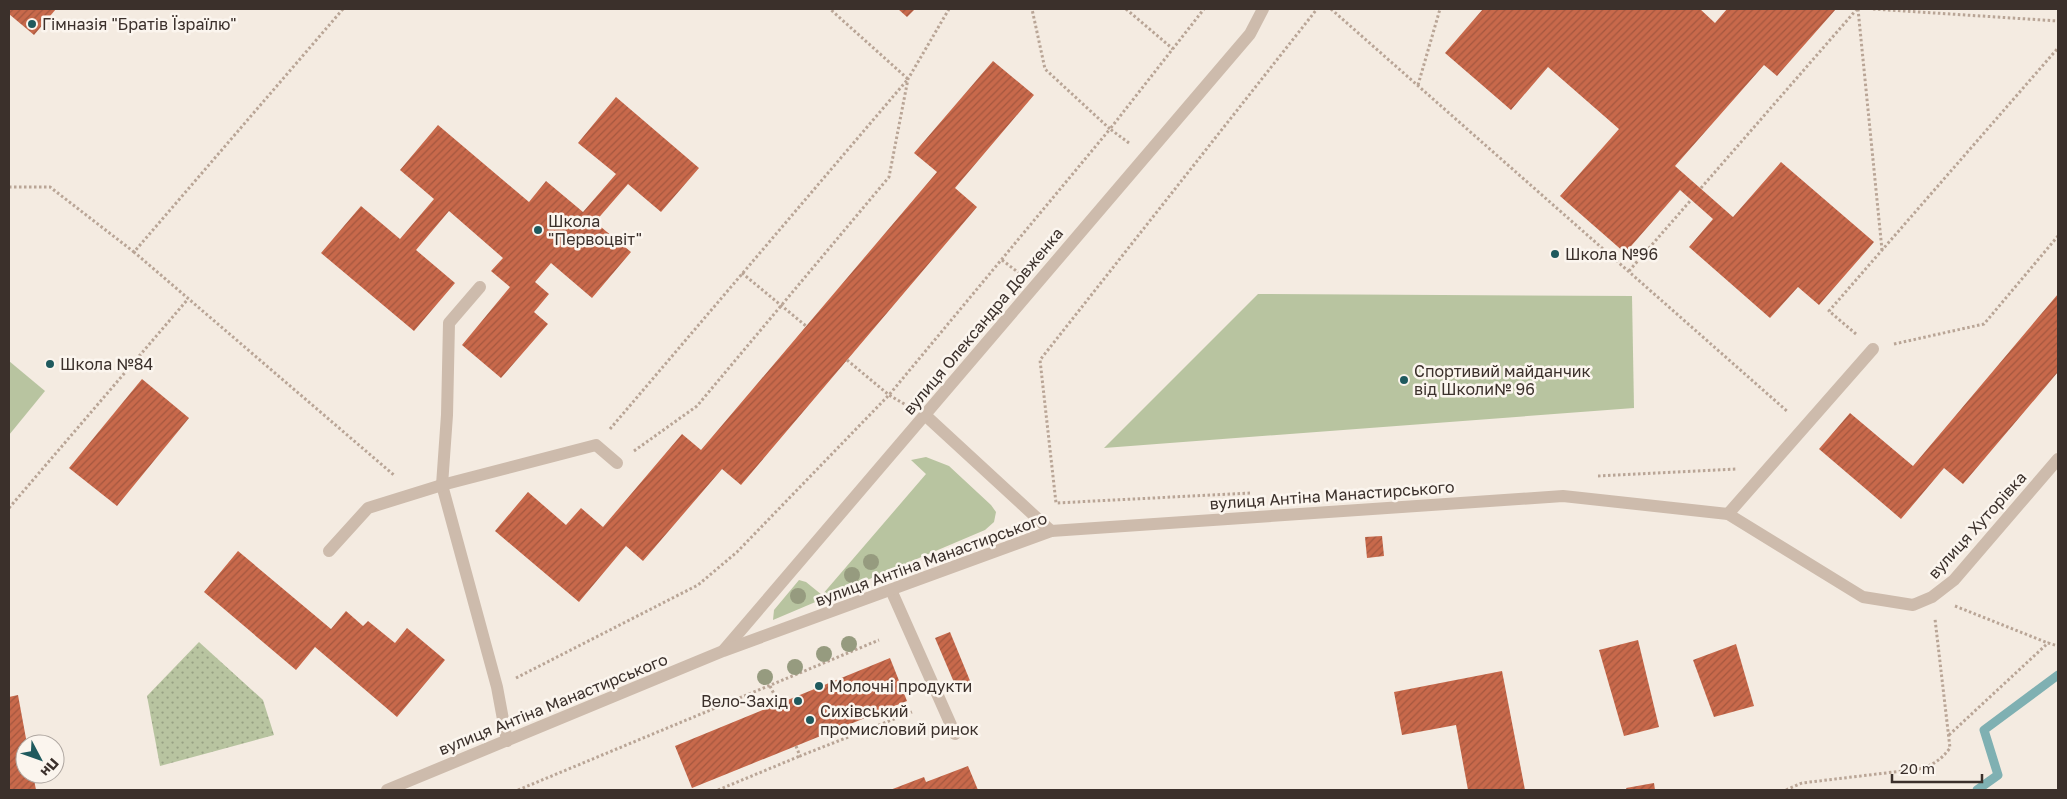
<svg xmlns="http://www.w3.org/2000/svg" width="2067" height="799" viewBox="0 0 2067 799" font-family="'Golos Text',sans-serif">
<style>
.grass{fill:#b8c4a0}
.park{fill:url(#park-dots)}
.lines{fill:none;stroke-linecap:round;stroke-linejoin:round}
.stream{stroke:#7fb0b2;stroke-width:9}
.building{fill:url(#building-hatch)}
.path{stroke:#b9a596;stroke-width:3;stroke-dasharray:2.5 2.5;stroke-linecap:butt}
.lane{stroke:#cdbbac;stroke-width:12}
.street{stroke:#cdbbac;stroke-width:12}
.tree{fill:#969b7f}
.poi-dot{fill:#1f5a5e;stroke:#fbf5ee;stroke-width:2}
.labels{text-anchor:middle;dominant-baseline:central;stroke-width:5;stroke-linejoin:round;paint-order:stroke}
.poi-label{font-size:16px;fill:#3b302b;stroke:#fbf5ee;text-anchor:start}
.street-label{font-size:16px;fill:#3b302b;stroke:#fbf5ee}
</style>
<defs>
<pattern id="park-dots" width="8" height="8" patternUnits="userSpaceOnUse" patternTransform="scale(1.25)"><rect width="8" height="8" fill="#b8c4a0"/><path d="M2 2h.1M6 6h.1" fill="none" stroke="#97a083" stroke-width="1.8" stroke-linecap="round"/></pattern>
<pattern id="building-hatch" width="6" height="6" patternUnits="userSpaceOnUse" patternTransform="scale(1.25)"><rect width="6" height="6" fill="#c8694b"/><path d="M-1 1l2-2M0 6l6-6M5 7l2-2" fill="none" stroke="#a4573f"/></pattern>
</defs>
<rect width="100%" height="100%" fill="#f4ebe1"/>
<!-- grass -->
<g class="grass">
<path d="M1258,294L1632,296L1634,408L1104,448Z"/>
<path d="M9,361L45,391L9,435Z"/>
<path d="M926,457L949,466L991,505L996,512L994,522L985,530L773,620L774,610L799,580L806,582L822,595L926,474L911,460Z"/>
</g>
<!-- park -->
<path class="park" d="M199,642L263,700L274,735L160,766L147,696Z"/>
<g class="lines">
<!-- stream -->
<path class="stream" d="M1977,790L1998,775L1984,730L2058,675"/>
</g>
<!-- building -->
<g class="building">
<path d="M9,9H56L34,35L9,14Z"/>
<path d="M898,9H915L907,17Z"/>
<path d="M1483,9H1700L1715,23L1727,9H1836L1777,76L1764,65L1675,166L1733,217L1781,162L1874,242L1819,305L1798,287L1770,318L1689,247L1713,219L1680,190L1625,253L1560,196L1619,129L1548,67L1511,110L1445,53Z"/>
<path d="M993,61L1034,95L955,188L977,207L741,485L722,469L643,561L626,546L579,602L495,531L528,492L566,525L581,508L603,527L682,434L701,450L937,172L914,153Z"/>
<path d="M616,97L699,168L661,212L628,184L595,222L631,252L592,298L551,263L535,282L549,294L534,312L548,324L501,378L462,345L510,287L491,271L503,258L449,211L416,250L455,283L414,331L321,253L361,206L400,239L434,199L400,170L438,125L529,202L546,181L583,212L616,174L578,143Z"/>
<path d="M2058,294V372L1963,484L1944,468L1901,519L1819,449L1850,413L1913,466Z"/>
<path d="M142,379L189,418L117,506L69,468Z"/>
<path d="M1382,536L1384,556L1367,558L1365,537Z"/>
<path d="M238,551L331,629L346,611L363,626L368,621L395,643L407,628L445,660L397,717L315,647L296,670L204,592Z"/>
<path d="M950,632L973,688L959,694L935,638Z"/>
<path d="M1638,640L1659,727L1624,736L1599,650Z"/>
<path d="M1736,644L1754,706L1714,717L1693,660Z"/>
<path d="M890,658L907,701L692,788L675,746Z"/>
<path d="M1502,671L1525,790H1468L1456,725L1402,735L1394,692Z"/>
<path d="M18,695L27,744H25V774H33L36,790H9V697Z"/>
<path d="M968,766L978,790H890L924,777L926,782Z"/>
<path d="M1654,783L1655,790H1627L1626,788Z"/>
</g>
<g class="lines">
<!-- path -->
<g class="path">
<path d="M343,9L134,252L395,476"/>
<path d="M1126,9L1173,49"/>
<path d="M1331,9L1788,412"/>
<path d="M1858,9L1882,250"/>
<path d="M1873,9L2058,21"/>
<path d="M1418,85L1440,9"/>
<path d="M1129,143L1110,129L1204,9"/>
<path d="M9,187H50L134,252"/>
<path d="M1701,188L1857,9"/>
<path d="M1002,260L1019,273"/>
<path d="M1629,271L1691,200"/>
<path d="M742,273L806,326"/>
<path d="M1856,334L1829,311L2058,48"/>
<path d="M1894,344L1984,324L2058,236"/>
<path d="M847,360L889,395L906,405"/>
<path d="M610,429L908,79L830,9"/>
<path d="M634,451L697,406L889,177L908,79L949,9"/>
<path d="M1598,476L1737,469"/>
<path d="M1250,493L1056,503L1040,360L1317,9"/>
<path d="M9,508L188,299"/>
<path d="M1955,606L2048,643"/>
<path d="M516,678L698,585L737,552L889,395L1110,129L1045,69L1032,9"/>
<path d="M770,686L779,704"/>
<path d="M1949,735L2048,643L2058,646"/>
<path d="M796,746L800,756L912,712"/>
<path d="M518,790L879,640"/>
<path d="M718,790L800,756"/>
<path d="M1786,790L1802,783L1919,769C1933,765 1941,760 1950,748L1935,619"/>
</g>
<!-- lane -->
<g class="lane">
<path d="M480,287L449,323L447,415L442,485L497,687L507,741"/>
<path d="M1728,514L1873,349"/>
<path d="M329,551L368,508L442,485L596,445L617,463"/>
<path d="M891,590L955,734"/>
</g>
<!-- street -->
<g class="street">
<path d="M925,415L1051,531"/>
<path d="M724,650L1250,34L1263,9"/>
<path d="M387,790L723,651L1051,531L1563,496L1728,514L1863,597L1913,605L1932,597L1954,580L2058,459"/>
</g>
</g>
<!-- trees -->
<g class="tree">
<circle cx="871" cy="562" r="8"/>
<circle cx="852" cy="575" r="8"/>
<circle cx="798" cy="596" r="8"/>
<circle cx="849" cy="644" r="8"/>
<circle cx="824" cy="654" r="8"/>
<circle cx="795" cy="667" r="8"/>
<circle cx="765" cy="677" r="8"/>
</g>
<!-- markers -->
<g class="poi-dot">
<circle cx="32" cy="24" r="5"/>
<circle cx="538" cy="230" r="5"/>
<circle cx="1555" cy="254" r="5"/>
<circle cx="50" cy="364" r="5"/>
<circle cx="1404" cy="380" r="5"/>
<circle cx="819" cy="686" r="5"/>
<circle cx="798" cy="701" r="5"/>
<circle cx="810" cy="720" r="5"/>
</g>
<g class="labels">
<!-- poi labels -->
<g class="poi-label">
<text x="42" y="24">Гімназія "Братів Їзраїлю"</text>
<text x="548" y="221">Школа<tspan x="548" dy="18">"Первоцвіт"</tspan></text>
<text x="1565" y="254">Школа №96</text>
<text x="60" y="364">Школа №84</text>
<text x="1414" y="371">Спортивий майданчик<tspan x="1414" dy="18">від Школи№ 96</tspan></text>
<text x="829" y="686">Молочні продукти</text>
<text x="788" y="701" text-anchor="end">Вело-Захід</text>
<text x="820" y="711">Сихівський<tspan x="820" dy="18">промисловий ринок</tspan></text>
</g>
<!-- street labels -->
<g class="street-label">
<text transform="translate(983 321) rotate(-50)">вулиця Олександра Довженка</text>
<text transform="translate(1332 495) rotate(-4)">вулиця Антіна Манастирського</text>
<text transform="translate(1977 525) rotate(-48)">вулиця Хуторівка</text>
<text transform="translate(931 559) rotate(-20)">вулиця Антіна Манастирського</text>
<text transform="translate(553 704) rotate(-22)">вулиця Антіна Манастирського</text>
</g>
</g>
<!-- border -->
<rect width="2067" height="799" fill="none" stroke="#3b302b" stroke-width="20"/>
<!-- north arrow -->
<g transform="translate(40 759) rotate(131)"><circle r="24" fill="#fbf5ee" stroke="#aea6a0"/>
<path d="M0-4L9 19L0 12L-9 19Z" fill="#1f5a5e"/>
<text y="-8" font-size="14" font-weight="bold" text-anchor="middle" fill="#3b302b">Пн</text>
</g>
<!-- scale -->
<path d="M1892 774v8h90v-8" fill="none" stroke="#3b302b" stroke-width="2.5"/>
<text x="1900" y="774" font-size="15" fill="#3b302b" stroke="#fbf5ee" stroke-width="4" paint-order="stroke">20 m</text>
</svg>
